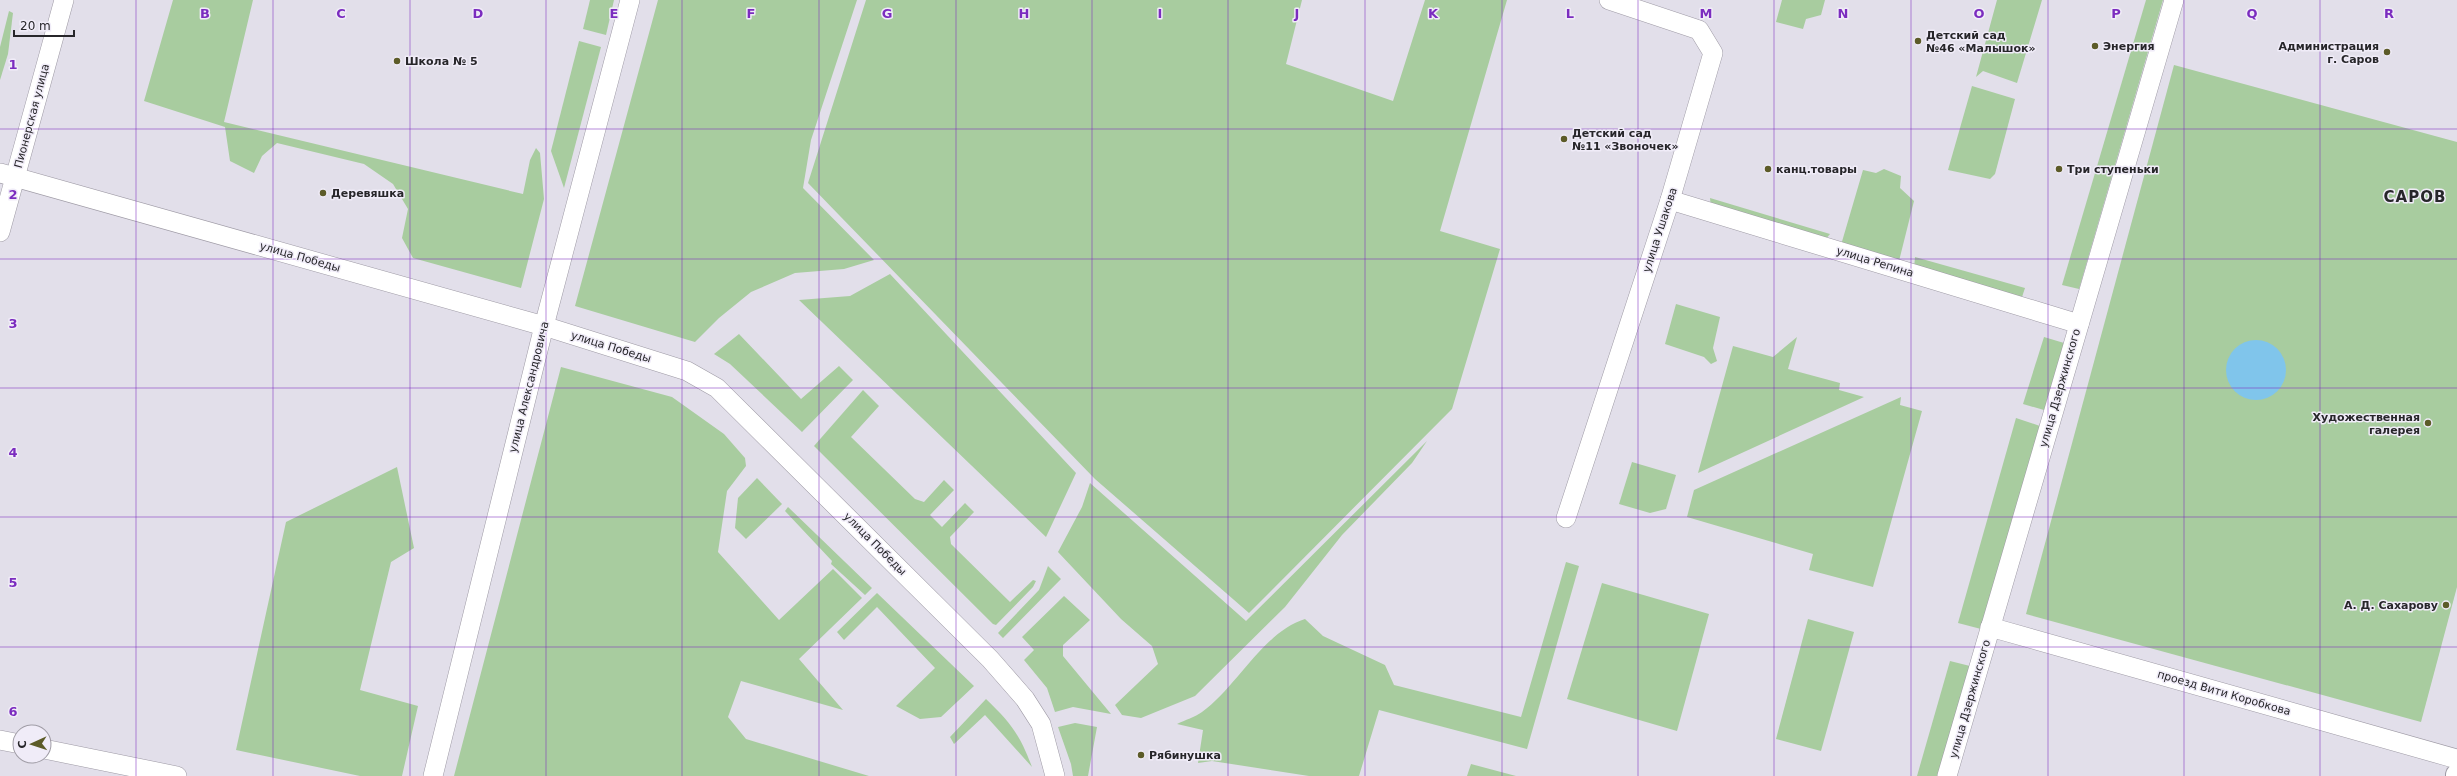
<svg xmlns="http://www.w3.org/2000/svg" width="2457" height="776" viewBox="0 0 2457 776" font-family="'DejaVu Sans',sans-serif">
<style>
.green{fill:#a8cc9f}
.water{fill:#80c5eb}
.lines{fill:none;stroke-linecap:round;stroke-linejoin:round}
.minor-casing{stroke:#9e9aa5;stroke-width:20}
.tertiary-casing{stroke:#9e9aa5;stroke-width:24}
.minor{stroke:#fff;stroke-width:19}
.tertiary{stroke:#fff;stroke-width:22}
.grid{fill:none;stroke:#7b2cbf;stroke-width:1;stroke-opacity:0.55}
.poi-dot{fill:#5c5b28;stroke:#f0ecf8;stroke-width:1.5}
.labels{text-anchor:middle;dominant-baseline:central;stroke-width:3;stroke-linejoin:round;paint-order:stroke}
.poi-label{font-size:11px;font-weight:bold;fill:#27262a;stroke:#f0ecf8;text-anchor:start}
.street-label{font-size:11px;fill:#27262a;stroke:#f0ecf8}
.district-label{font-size:15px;font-weight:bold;letter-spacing:1px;fill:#27262a;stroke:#f0ecf8}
.grid-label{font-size:13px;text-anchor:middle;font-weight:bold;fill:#7b2cbf;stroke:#f0ecf8;stroke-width:3;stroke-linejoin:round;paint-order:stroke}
</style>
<rect width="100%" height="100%" fill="#e2dfea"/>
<!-- green -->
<g class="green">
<path d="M173,0H253L224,122L523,194L530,160L536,148L540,153L544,199L521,288L413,258L402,238L408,209L393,184L364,164L277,143L262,156L254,173L230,161L225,127L144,101Z"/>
<path d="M590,0H614L606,35L583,29Z"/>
<path d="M658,0H857L811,140L803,188L874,260L844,269L795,273L751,292L719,318L695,342L575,306Z"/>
<path d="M866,0H1302L1286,64L1393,101L1425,0H1507L1440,231L1500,249L1452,409L1249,613L1095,479L808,183Z"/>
<path d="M1782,0H1825L1821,15L1806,19L1803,29L1776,22Z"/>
<path d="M1997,0H2042L2017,83L1983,71L1976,77Z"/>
<path d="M2146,0H2163L2079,289L2062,285Z"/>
<path d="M9,11L13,13L8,54L0,80V47Z"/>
<path d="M579,41L601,47L564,188L551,151Z"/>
<path d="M2174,65L2457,142V587L2421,722L2026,614Z"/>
<path d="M1972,86L2015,99L1995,174L1990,179L1948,170Z"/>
<path d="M1884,169L1901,176L1900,188L1914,201L1899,261L1841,245L1863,170L1876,173Z"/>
<path d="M1710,198L1830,234L1825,240L1711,208Z"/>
<path d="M1915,257L2025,288L2021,300L1914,269Z"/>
<path d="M890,274L1076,473L1046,537L799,300L850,296Z"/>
<path d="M1676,304L1720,317L1713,348L1717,361L1711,364L1704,357L1665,344Z"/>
<path d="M739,334L801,399L839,366L853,380L802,432L730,364L714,354Z"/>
<path d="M1797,337L1788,369L1840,383L1839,390L1864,397L1698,473L1733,346L1773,357Z"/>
<path d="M2044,337L2064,343L2044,410L2023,404Z"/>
<path d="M561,367L672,397L724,434L745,458L746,466L727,491L718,552L779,620L833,569L862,598L799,659L843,710L741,681L728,717L746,739L869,776H454Z"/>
<path d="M863,390L879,406L851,437L915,499L924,502L944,480L954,490L930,515L942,527L965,503L974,512L950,537L951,544L1010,602L1033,580L1036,581L1033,587L996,625L993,624L814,446Z"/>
<path d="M1901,397L1900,405L1922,411L1873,587L1809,570L1813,554L1687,517L1694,490Z"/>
<path d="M2016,418L2040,426L1981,629L1958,623Z"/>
<path d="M1427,441L1412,463L1342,535L1285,607L1195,696L1141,718L1122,715L1115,705L1158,664L1152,646L1121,619L1058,552L1082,507L1090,483L1246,621Z"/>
<path d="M1632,462L1676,475L1666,509L1650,513L1619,504Z"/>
<path d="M397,467L414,548L391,562L360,690L418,706L402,776H360L236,750L286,522Z"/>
<path d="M757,478L782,504L746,539L735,528L738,498Z"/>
<path d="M788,507L872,588L865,595L831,564L832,561L785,511Z"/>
<path d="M1566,562L1579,566L1527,749L1379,710L1359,776H1309L1212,761L1198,763L1203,730L1177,724C1185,720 1195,717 1202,712C1237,687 1263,632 1305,619L1323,636L1385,665L1394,685L1521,717Z"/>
<path d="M1048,566L1061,579L1003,638L998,633L1039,590Z"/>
<path d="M1602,583L1709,614L1677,731L1567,699Z"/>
<path d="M877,593L974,686L941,717L920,719L896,706L935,668L877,607L844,640L837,632Z"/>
<path d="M1064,596L1090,620L1063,645V656L1111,714L1073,707L1055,712L1047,688L1024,660L1034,650L1022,637Z"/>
<path d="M1808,619L1854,632L1821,751L1776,739Z"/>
<path d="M1950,661L1970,666L1938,776H1917Z"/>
<path d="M986,699C1011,723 1020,735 1032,767L985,715L954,744L950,737Z"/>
<path d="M1075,723L1097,727L1088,776H1073L1071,764L1058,727Z"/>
<path d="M1471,764L1516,776H1467Z"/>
</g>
<!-- water -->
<circle class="water" cx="2256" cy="370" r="30"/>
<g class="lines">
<!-- minor casing -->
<g class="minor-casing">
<g id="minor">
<path d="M0,173L544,326L687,371L717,388L990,659L1025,699L1041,724L1055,776"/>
<path d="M1670,200L2079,324"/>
<path d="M0,232L64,0"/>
<path d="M1566,518L1670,200L1713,53L1699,30L1609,0"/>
<path d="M1990,627L2457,759"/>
<path d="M0,740L20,744"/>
<path d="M44,749L177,776"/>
<path d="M433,776L544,326L630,0"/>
<path d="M1947,776L2174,0"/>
</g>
</g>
<!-- tertiary casing -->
<g class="tertiary-casing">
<path id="tertiary" d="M2457,776V775"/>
</g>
<!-- minor -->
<use href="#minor" class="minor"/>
<!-- tertiary -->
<use href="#tertiary" class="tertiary"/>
</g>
<!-- grid -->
<path class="grid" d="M136,0V776M273,0V776M410,0V776M546,0V776M682,0V776M819,0V776M956,0V776M1092,0V776M1228,0V776M1365,0V776M1502,0V776M1638,0V776M1774,0V776M1911,0V776M2048,0V776M2184,0V776M2320,0V776M0,129H2457M0,259H2457M0,388H2457M0,517H2457M0,647H2457"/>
<!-- markers -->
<g class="poi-dot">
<circle cx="1918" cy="41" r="4"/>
<circle cx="2095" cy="46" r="4"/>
<circle cx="2387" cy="52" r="4"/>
<circle cx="397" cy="61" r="4"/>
<circle cx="1564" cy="139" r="4"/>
<circle cx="1768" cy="169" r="4"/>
<circle cx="2059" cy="169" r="4"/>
<circle cx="323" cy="193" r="4"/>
<circle cx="2428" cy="423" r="4"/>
<circle cx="2446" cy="605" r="4"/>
<circle cx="1141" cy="755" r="4"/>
</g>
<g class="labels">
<!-- poi labels -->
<g class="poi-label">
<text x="1926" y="35">Детский сад<tspan x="1926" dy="13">№46 «Малышок»</tspan></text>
<text x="2103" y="46">Энергия</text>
<text x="2379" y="46" text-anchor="end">Администрация<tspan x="2379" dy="13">г. Саров</tspan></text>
<text x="405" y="61">Школа № 5</text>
<text x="1572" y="133">Детский сад<tspan x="1572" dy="13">№11 «Звоночек»</tspan></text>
<text x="1776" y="169">канц.товары</text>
<text x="2067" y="169">Три ступеньки</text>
<text x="331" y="193">Деревяшка</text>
<text x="2420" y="417" text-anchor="end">Художественная<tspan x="2420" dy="13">галерея</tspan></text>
<text x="2438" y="605" text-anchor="end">А. Д. Сахарову</text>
<text x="1149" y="755">Рябинушка</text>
</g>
<!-- street labels -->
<g class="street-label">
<text transform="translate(32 116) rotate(-75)">Пионерская улица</text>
<text transform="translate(1660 230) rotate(-72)">улица Ушакова</text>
<text transform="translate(300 257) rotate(16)">улица Победы</text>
<text transform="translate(1875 262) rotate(17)">улица Репина</text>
<text transform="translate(611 347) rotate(17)">улица Победы</text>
<text transform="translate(529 387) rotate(-76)">улица Александровича</text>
<text transform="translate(2060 388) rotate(-74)">улица Дзержинского</text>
<text transform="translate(875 544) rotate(45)">улица Победы</text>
<text transform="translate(2224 693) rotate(16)">проезд Вити Коробкова</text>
<text transform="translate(1970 699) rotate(-74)">улица Дзержинского</text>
</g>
<!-- district labels -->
<g class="district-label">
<text x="2415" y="197">САРОВ</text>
</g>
</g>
<g class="grid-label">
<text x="205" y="18">B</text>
<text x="341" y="18">C</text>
<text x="478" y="18">D</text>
<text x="614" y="18">E</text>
<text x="751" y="18">F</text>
<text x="887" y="18">G</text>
<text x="1024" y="18">H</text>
<text x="1160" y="18">I</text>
<text x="1297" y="18">J</text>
<text x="1433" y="18">K</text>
<text x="1570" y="18">L</text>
<text x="1706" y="18">M</text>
<text x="1843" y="18">N</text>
<text x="1979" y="18">O</text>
<text x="2116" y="18">P</text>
<text x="2252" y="18">Q</text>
<text x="2389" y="18">R</text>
<text x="13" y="69">1</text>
<text x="13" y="199">2</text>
<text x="13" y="328">3</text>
<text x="13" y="457">4</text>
<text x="13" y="587">5</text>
<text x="13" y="716">6</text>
</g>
<!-- north arrow -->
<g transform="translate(32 744) rotate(267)"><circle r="19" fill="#f0ecf8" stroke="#a09da6"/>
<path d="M0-3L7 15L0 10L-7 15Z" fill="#5c5b28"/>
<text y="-6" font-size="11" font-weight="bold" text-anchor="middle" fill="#27262a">С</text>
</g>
<!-- scale -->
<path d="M14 30v6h60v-6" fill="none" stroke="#27262a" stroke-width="2"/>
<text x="20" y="30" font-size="12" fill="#27262a" stroke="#f0ecf8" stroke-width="3" paint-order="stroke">20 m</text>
</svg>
